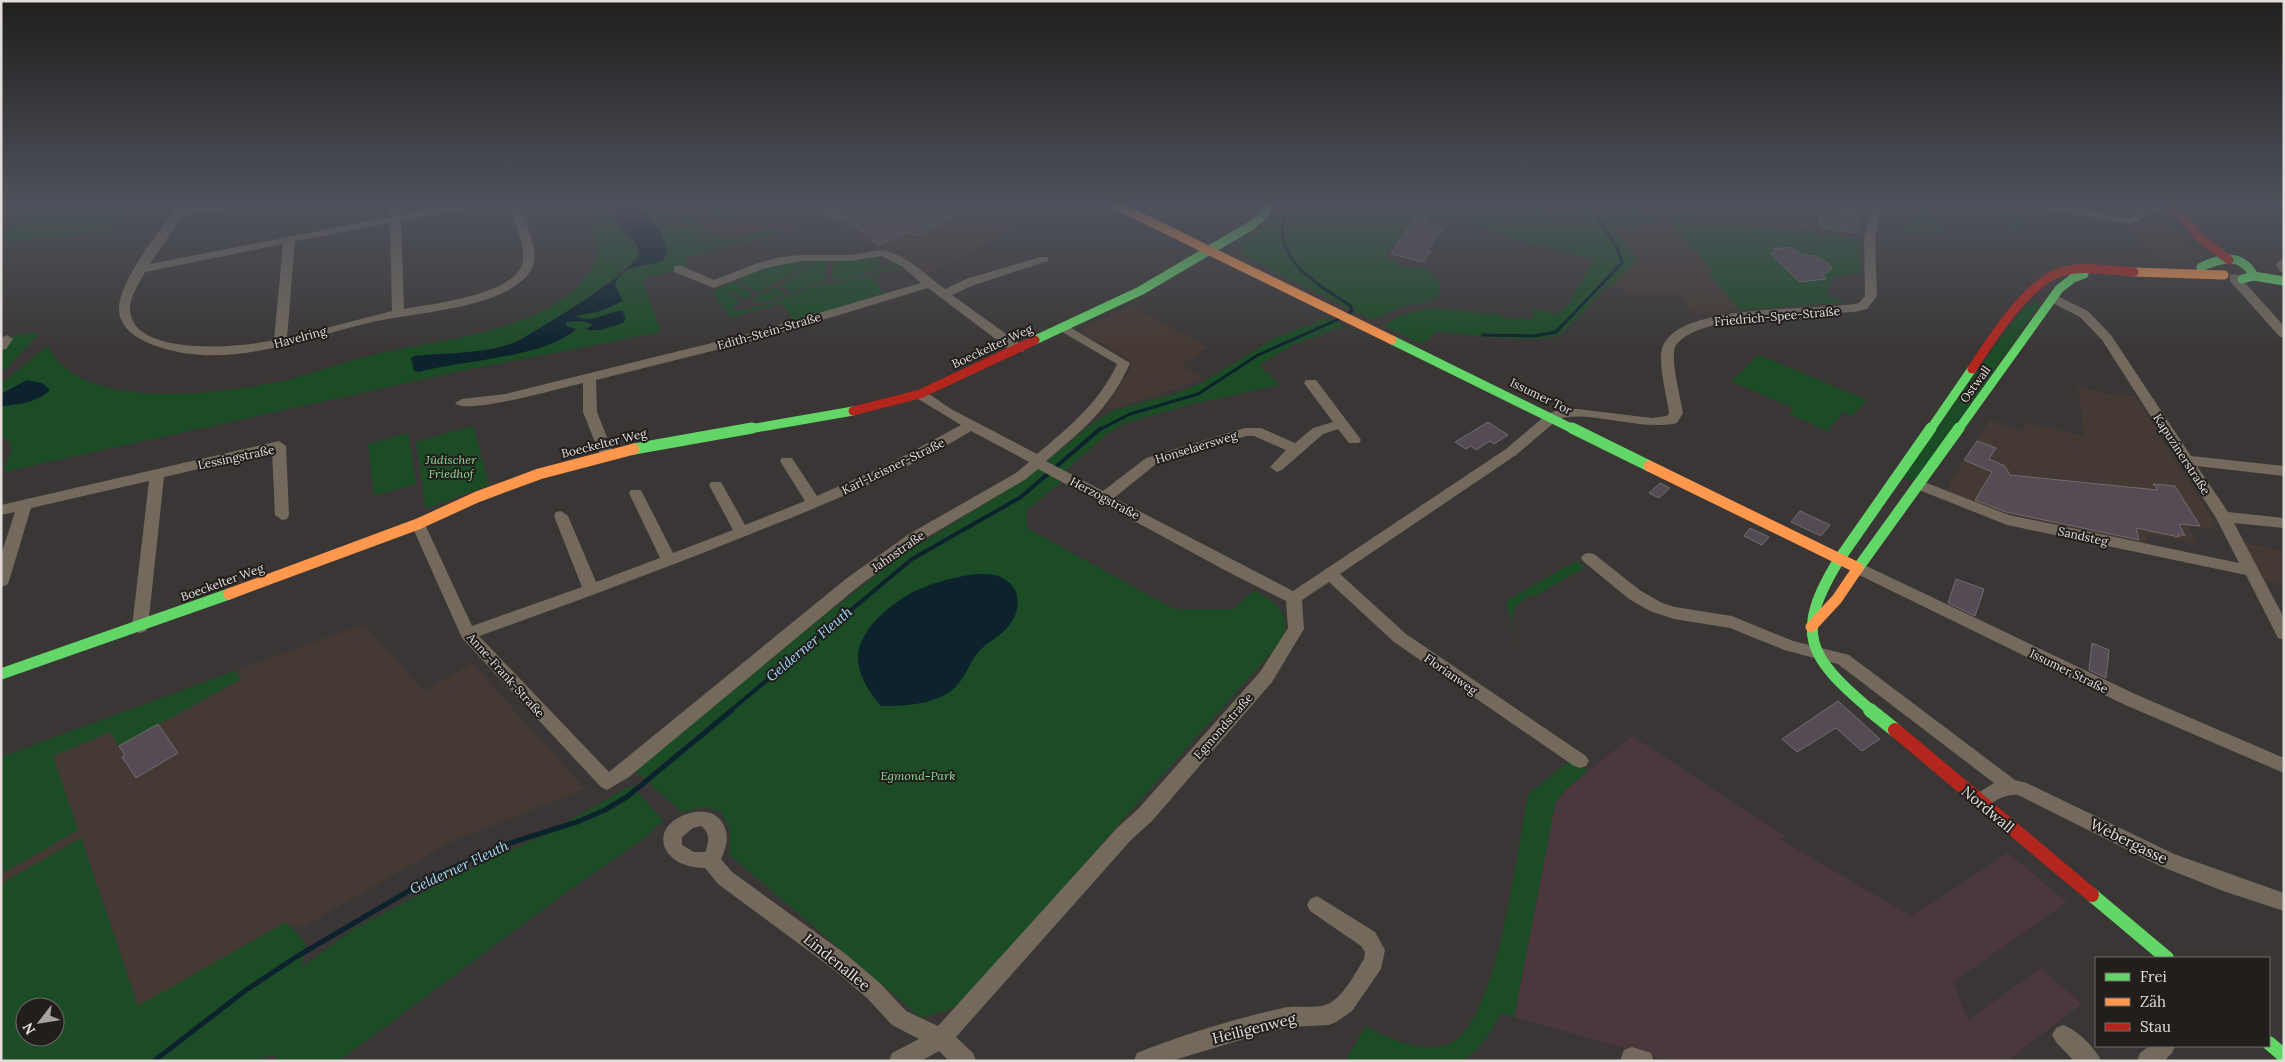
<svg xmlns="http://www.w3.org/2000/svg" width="2285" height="1062" viewBox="0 0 2285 1062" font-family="Lora,serif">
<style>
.built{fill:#453933}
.industrial{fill:#4a383d}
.green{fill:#1b4c26;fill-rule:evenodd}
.water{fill:#0c222d}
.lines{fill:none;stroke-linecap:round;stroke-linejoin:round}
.stream-far2{stroke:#0c222d;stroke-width:3}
.stream-far1{stroke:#0c222d;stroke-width:4}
.stream{stroke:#0c222d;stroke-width:5}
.building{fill:#554b54;stroke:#706d6e}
.street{fill:#736a5d;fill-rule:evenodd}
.fast-far2{stroke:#63d668;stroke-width:9}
.fast-far1{stroke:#63d668;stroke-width:11}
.fast{stroke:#63d668;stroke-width:14}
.slow-far1{stroke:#ff974d;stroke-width:9}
.slow{stroke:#ff974d;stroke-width:11}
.jam-far1{stroke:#b3261e;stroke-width:9}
.jam{stroke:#b3261e;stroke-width:14}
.labels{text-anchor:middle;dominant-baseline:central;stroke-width:4;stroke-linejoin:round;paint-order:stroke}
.street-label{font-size:12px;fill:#e2dddb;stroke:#211e1c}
.park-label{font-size:12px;font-style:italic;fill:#8adb96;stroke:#211e1c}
.water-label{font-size:14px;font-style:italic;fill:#9fdbfa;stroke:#211e1c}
.near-street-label{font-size:15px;fill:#e2dddb;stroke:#211e1c}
</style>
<rect width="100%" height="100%" fill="#3a3635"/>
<!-- built -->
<g class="built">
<path d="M651,204H1062L926,274L884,248L881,249L809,208L785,219L803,230L720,250Z"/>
<path d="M1727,204H1869L1863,228L1859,235L1732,220Z"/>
<path d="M1668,221L1715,273L1709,274L1740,310L1695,315L1674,291L1636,294L1612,286L1638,259L1611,227Z"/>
<path d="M2122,223L2175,225L2199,257L2188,261L2165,262Z"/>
<path d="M1131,306L1208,347L1183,364V367L1203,377L1176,389L1104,411L1131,369V363L1129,359L1079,331Z"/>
<path d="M2078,386L2109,394L2135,396L2219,530L2189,526L2197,544L2145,533L2149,548L2009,514L1985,507L1947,491L1949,484L1990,420L2021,432L2027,423L2084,436Z"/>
<path d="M2242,542L2284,551V585L2261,579Z"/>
<path d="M364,624L424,691L472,663L585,789L452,841L305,926L286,922L138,1006L81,838L1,884V874L78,830L52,756L110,732L119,746L241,679L235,671Z"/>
</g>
<!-- industrial -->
<path class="industrial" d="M1632,736L1785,836L1781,840L1911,916L2008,853L2067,902L1953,982L1968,1020L2041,968L2082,1004L2006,1061H1670L1514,1017L1555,804L1566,789Z"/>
<!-- green -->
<g class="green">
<path d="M28,204H128L110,232L1,241L15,226L13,225Z"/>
<path d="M581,204H615L613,219L639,250C637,270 528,340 505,346C476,354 445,353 414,356L439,366L535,349L566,337L576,329L567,326L565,322L583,321L594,325L588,328L589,331L601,330L624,314C615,307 593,326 575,316L601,311L622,301L615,285C623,259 658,269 666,255C664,230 652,218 632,204H651L720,250L685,258L690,269L682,267L674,271L642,279L661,332L456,372L3,472L12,449L8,440L1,437V406L28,401L46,394L8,389L1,394V384L48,346C79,413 220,394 278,382C310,375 341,363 373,355C438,339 559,332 594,264C604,243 588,223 581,204Z"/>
<path d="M655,204H671L726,240L779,228L782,233L721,248Z"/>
<path d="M681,204H756C734,228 704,219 681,204Z"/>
<path d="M1279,204H1536L1600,224L1559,204H1626L1687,218L1859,239L1861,273L1835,276L1826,292L1832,298L1849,302L1740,310L1709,274L1714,272L1668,221L1611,227L1638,259L1612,286L1608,285C1592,300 1579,319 1562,333C1547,346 1461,334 1439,331L1421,344L1384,326L1401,315L1432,308L1503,315V319H1534L1533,309L1558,314L1570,302L1594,259L1500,235C1474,217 1443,224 1415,217L1385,256L1405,267L1427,268L1438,281L1441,293L1431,301L1401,307L1373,320L1245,257L1241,251L1240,244C1256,227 1271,230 1279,204Z"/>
<path d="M1643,204H1707L1725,218L1669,211Z"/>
<path d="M1900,204H1958L1966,205V211L1958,205L1933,206L1936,210H1933L1935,213H1928L1947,236H1941L1937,232L1917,231L1920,236L1904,233L1909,216L1914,209Z"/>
<path d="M1971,204H1977V208L2021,216L2022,231H2013L1997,215L1973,211Z"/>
<path d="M877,256L882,265C872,271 842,285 832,277V268L835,261Z"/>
<path d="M886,257L903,266L871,276L884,293L794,321L781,303L731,318L712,292L734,281L753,295L744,300L731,290L728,292L740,302L733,310L740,311L772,303L811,287L863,277L894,265Z"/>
<path d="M812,260L808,265L757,293L737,279L765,268Z"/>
<path d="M817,261H827L825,281L792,292L781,285Z"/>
<path d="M775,287L786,295L765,302H752L753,299Z"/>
<path d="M2036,302L2041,303L1916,482L1903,477L1993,349L2025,307Z"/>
<path d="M1327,318L1345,326L1295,344L1259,365L1280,385L1193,404L1125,423L1107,434L1065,471L1047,461L1090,425L1112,411L1181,392L1203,382L1277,337Z"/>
<path d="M40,333L6,369L1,370V352L14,335Z"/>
<path d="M1759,355L1867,400L1852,416L1843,412L1828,431L1789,414L1794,408L1731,381Z"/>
<path d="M473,426L489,485L426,509L416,442Z"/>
<path d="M408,433L416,484L374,496L368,444Z"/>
<path d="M1036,468L1061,482L1026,511L1027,528L1174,609H1234L1254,590C1269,598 1288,610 1285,630C1284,635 1280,641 1278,645L957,1007L921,1018L730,855V830L721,812L704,807L682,812L635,771L820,619L899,557L1025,479Z"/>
<path d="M1576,561L1585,567L1534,597L1529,595C1526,601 1521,600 1517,605C1508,613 1514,637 1517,648L1506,601Z"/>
<path d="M235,671L241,679L119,746L110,732L53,756L78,830L1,874V757Z"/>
<path d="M1571,760L1588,771L1566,789L1555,804L1514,1017L1501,1013C1491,1030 1480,1054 1460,1061H1345L1366,1026C1388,1039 1423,1054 1449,1044C1498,1024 1517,849 1527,800L1530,793Z"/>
<path d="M632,785L663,821L642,840L568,891L339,1061H279L274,1055L250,1061H1V884L81,838L138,1006L286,922L306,944L301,968L352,930L459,874L546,834ZM25,1007H55V1037H25Z"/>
</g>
<!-- water -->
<g class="water">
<path d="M615,204C620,204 627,203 632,204C647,208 678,247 662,261C647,267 621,263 615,285L623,301L601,311L576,316C592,325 606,311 622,311L626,318L623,323L601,330H586L593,324L582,321L565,322L567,326L576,329C545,358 462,360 419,372L414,371L411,358L414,356C450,352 487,355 520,340C540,328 638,271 639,252C639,243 619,225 613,219Z"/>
<path d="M27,380L42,383L50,390C39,402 17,405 1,406V394Z"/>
<path d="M974,574C983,574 996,573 1004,579C1024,590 1020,614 1007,628C999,637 988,642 980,650C968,663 964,684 948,693C929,705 903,706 881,706C870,693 858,676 858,658C857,629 898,597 922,588C939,581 957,577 974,574Z"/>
</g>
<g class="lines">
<!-- stream-far2 -->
<g class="stream-far2">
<path d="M1290,204C1288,210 1284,216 1283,222C1276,262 1322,288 1350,305L1352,311L1347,314"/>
<path d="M1483,335L1534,336L1556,332L1622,263C1617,240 1598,226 1592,204"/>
<path d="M1099,430L1130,414L1198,394L1258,355L1339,319"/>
</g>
<!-- stream-far1 -->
<path class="stream-far1" d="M730,711L912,559L1021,497L1101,428"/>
<!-- stream -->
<path class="stream" d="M154,1061L246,990L296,957L436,875L504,845L577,822L605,810L628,796L732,710"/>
</g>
<!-- building -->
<g class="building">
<path d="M804,204H866L871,207L877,204H929L953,217L915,236L908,232L879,245L872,241L873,237L846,221L833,215L827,218Z"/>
<path d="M1823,204L1861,211L1857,233L1820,228L1819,220Z"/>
<path d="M1415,217L1429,221L1427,224L1444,228L1427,250L1431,251L1423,262L1391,254Z"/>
<path d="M1790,247L1801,254L1815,256L1828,263L1832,269L1823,275L1826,279L1799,282L1770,253L1776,252L1773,249Z"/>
<path d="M1488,422L1508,435L1494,444L1490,441L1476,450L1471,446L1466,449L1455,442Z"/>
<path d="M1977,441L1996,448L1989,459L2005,466L2010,475L2158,490L2153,484L2175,486L2200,526L2179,524L2185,536L2178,534L2179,537L2136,528L2139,540L2006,512L1975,500L1992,472L1964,460Z"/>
<path d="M1660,483L1670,488L1659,498L1649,493Z"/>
<path d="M1800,511L1830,525L1821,536L1791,522Z"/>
<path d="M1750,528L1769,537L1762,545L1744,536Z"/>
<path d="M1956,579L1984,589L1975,616L1948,603Z"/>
<path d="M2092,643L2109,650L2106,678L2089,670Z"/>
<path d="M1838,701L1880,739L1862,751L1836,728L1797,752L1782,739Z"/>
<path d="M158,724L178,753L136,778L122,757L125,755L119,746Z"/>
</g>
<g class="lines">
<!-- street -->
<g class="street">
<path d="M179,204H189L187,208L217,204H248L243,207L183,215L150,264L390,217V204H400L401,215L463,204H487L482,207L401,221L404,309C431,304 519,295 523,260C525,241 513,222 509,204H519C525,224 543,253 530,272C505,308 418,312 377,321C305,337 230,372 156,346C141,340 127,334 121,319C108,291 163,228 179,204ZM390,223L392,311L287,338L295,241ZM283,244L274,340C244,347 128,359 130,307C131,295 139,283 145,272Z"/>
<path d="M1873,204H1883L1875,237L1877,296L1867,309L1854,312C1816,314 1699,313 1676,345C1669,356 1681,399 1683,413L1677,423C1641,432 1583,408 1557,420L1516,455L1340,574L1406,634L1586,756L1589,761L1586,766L1580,768L1574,766L1394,642L1329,582L1302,600L1304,629L1272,682L1152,821L1131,840L956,1037L973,1053L976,1061H949L939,1051L921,1061H889L892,1053L919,1039L892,1025L867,998L833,969L718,884L705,868C656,868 647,821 695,812C706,810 716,813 722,822C730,835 727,846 721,859L732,872L847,955L881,984L906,1011L938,1026L1117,828L1138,809L1260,672L1288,628L1286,601L1232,574L1038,469L1026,479L919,542L859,586L629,777L607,790L601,787L462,638L411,524L413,520H423L472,626L582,587L554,516L556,512L561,511L568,516L596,582L660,558L629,493L631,490H641L673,553L733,530L709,485L711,482H721L745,525L805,501L780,461L782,458H792L817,496L889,464L961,425L915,397L913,394L915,391H925L951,409L1037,454C1069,427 1099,403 1117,364L1059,330L1057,327L1059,324L1063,323L1130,363C1111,407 1082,431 1046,461L1103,491L1146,458L1245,428H1261L1295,443L1313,428L1333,422L1304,383L1306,380H1316L1359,437L1361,440L1359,443H1349L1338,429L1323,434L1282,470L1277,472L1270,467L1286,450L1254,436H1246L1156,464L1114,498L1293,591L1506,449L1547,414L1561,409H1577L1652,418L1667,416L1669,413C1667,396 1658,365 1662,349C1675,301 1820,312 1859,303L1865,296L1864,237ZM971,431L1029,462L1016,473L909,534L847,578L609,772L479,636C575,602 669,567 763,529C834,501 905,471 971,431ZM701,826C710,833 709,840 706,850L705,852H694L682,845V837L693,828Z"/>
<path d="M2026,204H2050L2129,218L2148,204H2214L2209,207L2151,210L2139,221L2129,224L2031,207Z"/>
<path d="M881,250C906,253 925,275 945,289L966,279L1040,257H1048V261L974,285L952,295L1023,346L1024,349L1023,352H1013L928,288L756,340L596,380L597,412L614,455L607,460L600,455L583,412V383C564,387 465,416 455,403L462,399L505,394L748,334L921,283L903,267L881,256L851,261H802L780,265L763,269L714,288L674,272V266H682L714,280L755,264L780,257L802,255H851Z"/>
<path d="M2284,259V272H2280L2276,265L2280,260Z"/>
<path d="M2234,274L2238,275L2284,326V338L2280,337L2230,281V275Z"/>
<path d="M2053,294L2088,311L2111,335L2191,456L2284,466V476L2197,466L2228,512L2284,518V528L2234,523L2284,618V640L2278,638L2246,575L2007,525L1914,488L1912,485L1914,482L1919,480L2009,515L2239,563L2216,518L2102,340L2080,317L2049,301L2047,298L2049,295Z"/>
<path d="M7,335L13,339L6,349L1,350V338Z"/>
<path d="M279,441L286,446L289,515L287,519L282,520L275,515L272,452L164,477L148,627L146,631L140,633L134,631L132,627L149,481L31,508L9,581L7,585L1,587V555L15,512L1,515V505Z"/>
<path d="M1589,553L1594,554L1641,591L1662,603L1675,607L1732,616L1793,641L1849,655L2015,780L2027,783L2174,854L2284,893V911L2223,891L2160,866L2018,795C1997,793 1989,812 1973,806L1970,801L1973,796L1994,783L1838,664L1784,650L1730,628L1674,619L1650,611L1629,599L1584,562L1581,558L1584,554Z"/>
<path d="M1858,562L2135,694L2284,758V773L2123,704L1853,572L1850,568L1853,564Z"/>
<path d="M1317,896L1375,932L1385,950L1381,969L1352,1011L1336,1022L1329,1025L1290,1027L1267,1032L1171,1061H1134L1137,1053C1184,1034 1234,1019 1283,1008C1297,1005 1312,1009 1325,1005C1342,1000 1355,973 1364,959L1365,952L1361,946L1310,911L1307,905L1310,899Z"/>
<path d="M2063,1025C2077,1030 2095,1047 2101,1061H2074L2056,1042L2052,1035L2056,1028Z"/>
<path d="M2149,1046H2175L2172,1053L2164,1061H2137L2140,1053Z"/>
<path d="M1632,1047L1651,1053L1654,1061H1620L1624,1050Z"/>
</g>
<!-- fast-far2 -->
<g class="fast-far2">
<path d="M2201,267C2221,258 2241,252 2254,276"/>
<path d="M2242,279L2254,276L2284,281"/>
<path d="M1035,340L1140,291L1252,225L1264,215L1270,204"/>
<path d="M1392,340L1575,430"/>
<path d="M744,430L853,411"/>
<path d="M1930,430L1972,369"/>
<path d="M1958,430L2059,289L2073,278L2084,274"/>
</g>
<!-- fast-far1 -->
<g class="fast-far1">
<path d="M1572,428L1649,466"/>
<path d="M634,449L752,428"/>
<path d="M1840,558L1931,428"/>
<path d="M1840,558C1793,634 1807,656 1872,711"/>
<path d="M1858,568L1959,428"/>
<path d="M1,674L229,594"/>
</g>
<!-- fast -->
<g class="fast">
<path d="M1870,710L1895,730"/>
<path d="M2092,895L2167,958"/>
<path d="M2269,1043L2284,1056"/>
</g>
<!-- slow-far1 -->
<g class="slow-far1">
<path d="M1114,204L1392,340"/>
<path d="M2134,272L2224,275"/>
</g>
<!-- slow -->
<g class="slow">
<path d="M1649,466L1858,568L1837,599L1811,627"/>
<path d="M229,594L418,524L477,497L539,474L634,449"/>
</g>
<!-- jam-far1 -->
<g class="jam-far1">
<path d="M2172,204L2199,237L2229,260"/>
<path d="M1972,369C1991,340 2025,286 2058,273C2081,264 2110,271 2134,272"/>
<path d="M853,411L920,394L1035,340"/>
</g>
<!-- jam -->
<path class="jam" d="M1895,730L2092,895"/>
</g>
<!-- sky -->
<linearGradient id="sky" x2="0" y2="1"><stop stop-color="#201e1d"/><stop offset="0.58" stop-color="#4f525c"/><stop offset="1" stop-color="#4f525c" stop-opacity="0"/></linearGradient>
<rect width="2285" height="353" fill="url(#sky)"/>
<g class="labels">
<!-- street labels -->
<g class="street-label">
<text transform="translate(1777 316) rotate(-5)">Friedrich-Spee-Straße</text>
<text transform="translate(769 331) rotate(-16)">Edith-Stein-Straße</text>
<text transform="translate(300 337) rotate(-15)">Havelring</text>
<text transform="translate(992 346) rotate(-25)">Boeckelter Weg</text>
<text transform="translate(1975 384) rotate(-54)">Ostwall</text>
<text transform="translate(1541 396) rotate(26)">Issumer Tor</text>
<text transform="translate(604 443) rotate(-14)">Boeckelter Weg</text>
<text transform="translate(1196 447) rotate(-17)">Honselaersweg</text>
<text transform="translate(2182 454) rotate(57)">Kapuzinerstraße</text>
<text transform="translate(236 457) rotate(-12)">Lessingstraße</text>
<text transform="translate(893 466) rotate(-26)">Karl-Leisner-Straße</text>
<text transform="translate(1105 498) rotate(28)">Herzogstraße</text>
<text transform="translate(2083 536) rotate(12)">Sandsteg</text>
<text transform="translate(898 551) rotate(-35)">Jahnstraße</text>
<text transform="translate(222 582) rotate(-20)">Boeckelter Weg</text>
<text transform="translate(2069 671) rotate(26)">Issumer Straße</text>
<text transform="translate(1451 674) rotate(35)">Florianweg</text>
<text transform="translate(506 675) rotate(48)">Anne-Frank-Straße</text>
<text transform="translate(1223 726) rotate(-49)">Egmondstraße</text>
</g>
<!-- park labels -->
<g class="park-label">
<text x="451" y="459">Jüdischer<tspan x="451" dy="14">Friedhof</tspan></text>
<text x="918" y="775">Egmond-Park</text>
</g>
<!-- water labels -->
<g class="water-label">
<text transform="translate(809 644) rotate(-40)">Gelderner Fleuth</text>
<text transform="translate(459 867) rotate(-25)">Gelderner Fleuth</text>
</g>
<!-- near-street labels -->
<g class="near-street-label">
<text transform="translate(1988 809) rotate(40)">Nordwall</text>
<text transform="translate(2129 841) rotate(26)">Webergasse</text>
<text transform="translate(837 962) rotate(39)">Lindenallee</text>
<text transform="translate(1254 1028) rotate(-14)">Heiligenweg</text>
</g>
</g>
<!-- border -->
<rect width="2285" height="1062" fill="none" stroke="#e2dddb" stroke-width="5"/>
<!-- legend -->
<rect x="2095" y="957" width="175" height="90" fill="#211e1c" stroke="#6e6a68"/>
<rect x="2105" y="973" width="25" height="8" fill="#63d668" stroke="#6e6a68"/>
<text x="2140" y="982" font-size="15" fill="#e2dddb">Frei</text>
<rect x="2105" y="998" width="25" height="8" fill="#ff974d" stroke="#6e6a68"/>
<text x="2140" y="1007" font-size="15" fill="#e2dddb">Zäh</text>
<rect x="2105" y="1023" width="25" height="8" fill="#b3261e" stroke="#6e6a68"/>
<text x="2140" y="1032" font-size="15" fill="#e2dddb">Stau</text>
<!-- north arrow -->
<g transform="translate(40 1022) rotate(239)"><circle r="24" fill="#211e1c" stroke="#6e6a68"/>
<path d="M0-4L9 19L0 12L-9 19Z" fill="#a7a3a1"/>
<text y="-8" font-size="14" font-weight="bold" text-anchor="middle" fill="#e2dddb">N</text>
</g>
</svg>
